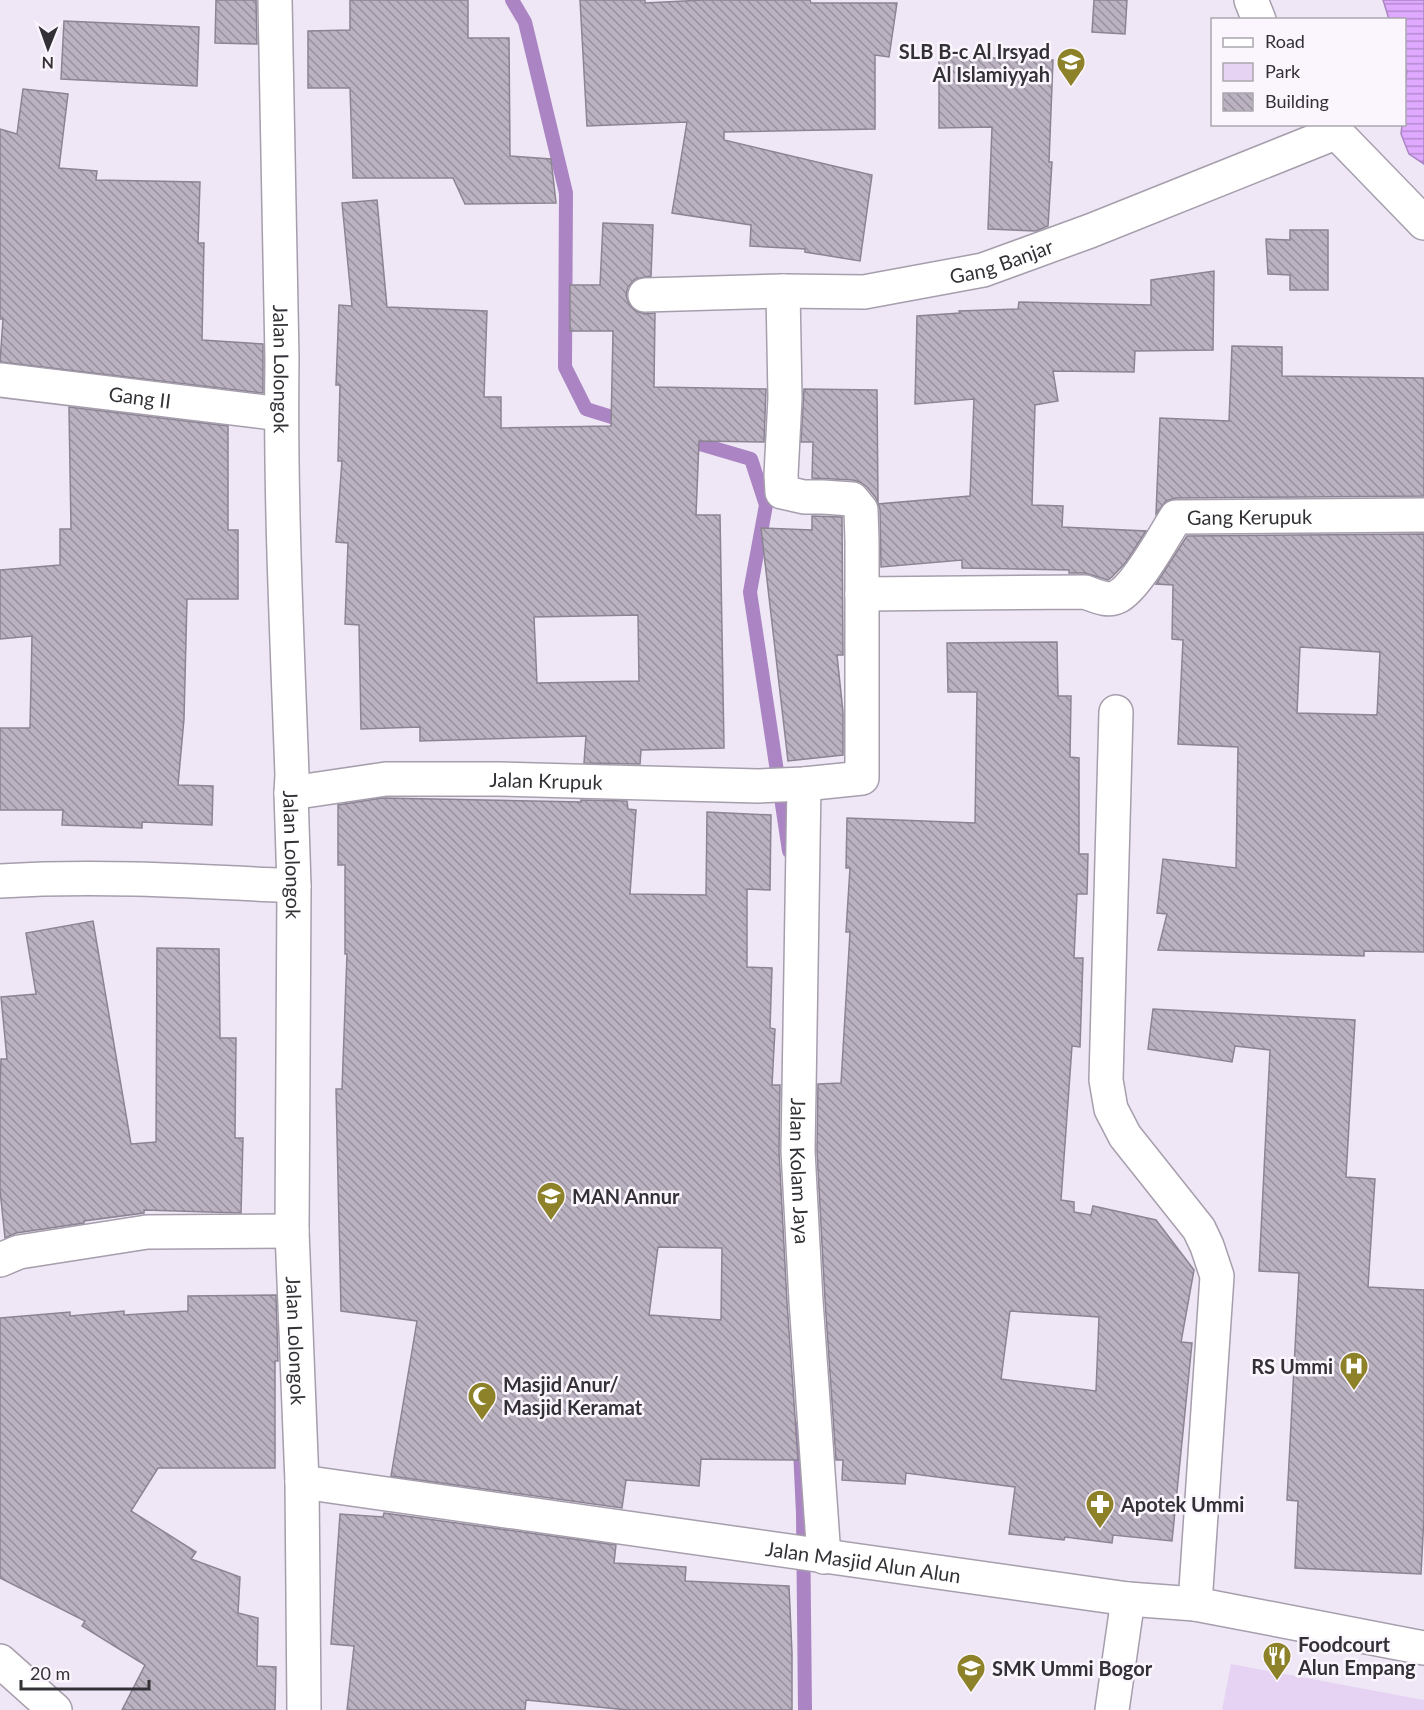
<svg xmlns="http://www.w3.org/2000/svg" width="1424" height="1710" viewBox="0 0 1424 1710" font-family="Lato,sans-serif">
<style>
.park{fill:#e6d3f3}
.water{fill:url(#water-rules);stroke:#ab85c3;stroke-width:1.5}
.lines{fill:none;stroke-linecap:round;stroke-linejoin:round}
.stream{stroke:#ab85c3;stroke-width:14}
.building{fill:url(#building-back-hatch);stroke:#8c8492;stroke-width:1.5;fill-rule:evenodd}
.minor-casing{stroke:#a69eac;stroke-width:36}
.major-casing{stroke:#a69eac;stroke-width:36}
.minor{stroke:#fff;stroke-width:33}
.major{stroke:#fff;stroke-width:33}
.labels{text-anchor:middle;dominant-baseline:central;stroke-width:5;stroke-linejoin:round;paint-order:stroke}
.poi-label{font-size:20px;font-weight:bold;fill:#333036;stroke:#fbf6fe;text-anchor:start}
.street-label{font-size:20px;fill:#333036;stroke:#fbf6fe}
</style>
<defs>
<pattern id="water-rules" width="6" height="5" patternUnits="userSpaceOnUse" patternTransform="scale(1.5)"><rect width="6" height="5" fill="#dea9ff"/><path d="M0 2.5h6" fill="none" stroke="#b58acf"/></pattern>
<pattern id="building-back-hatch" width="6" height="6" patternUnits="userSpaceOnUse" patternTransform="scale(1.5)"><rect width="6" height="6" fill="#bab2c0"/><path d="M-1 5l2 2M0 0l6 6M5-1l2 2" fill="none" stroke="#98919d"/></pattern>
</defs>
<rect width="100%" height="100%" fill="#efe7f5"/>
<!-- park -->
<path class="park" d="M1231,1664L1424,1700V1710H1222Z"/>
<!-- water -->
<path class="water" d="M1383,0H1424V164L1409,154L1401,134L1402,125L1404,124V93L1407,71L1404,63V20L1389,19Z"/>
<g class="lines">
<!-- stream -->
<g class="stream">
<path d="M512,0L525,22L566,193L565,367L586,409L628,422"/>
<path d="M683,439L751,459L766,505L750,592L789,851"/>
<path d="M799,1428L803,1514L805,1710"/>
</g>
</g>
<!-- building -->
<g class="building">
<path d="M216,0H256L257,44L215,43Z"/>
<path d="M350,0H468V38H509L510,156L551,159L556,203L465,204L453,178H353L350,88H308V31L350,30Z"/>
<path d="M580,0H645V3L704,0H810L811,3H897L889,57L875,55V129L724,132V140L872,175L860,261L805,252V249L750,246L751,225L672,213L687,122L587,126Z"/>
<path d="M1094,0H1127L1125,34L1092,32Z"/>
<path d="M64,21L199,27L197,86L61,79Z"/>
<path d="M939,56L1053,60L1049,162H1052L1048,226L1036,231L988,229L992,127L939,128Z"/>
<path d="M23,89L68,94L59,168L97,171L96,180L200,182L198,243H204L202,340L263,344V393L0,362L3,319H0V129L17,134Z"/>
<path d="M377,200L387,307L487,311L484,397H501V428L611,426L613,331H570V285H600L603,223L653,225L651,276L635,279L628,287L626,295L629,304L636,311L645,314L655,313L654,387L766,389L764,442L699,441L696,515H720L724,748L641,750L640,764L584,763L586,736L420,741V727L361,729L359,625L345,624L348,543L336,542L342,461H338L340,385H336L339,305L352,306L342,203ZM638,615L639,681L537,683L534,617Z"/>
<path d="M1290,230H1328V290H1290V275L1268,274L1266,239L1290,240Z"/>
<path d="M1214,271L1213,350L1135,351L1134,372L1053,371L1058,401L1035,405L1032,505L1063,506L1062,527L1146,531L1126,562L1112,577L1108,580L1085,573H1069V570L962,568V560L881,567L880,509L878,504L970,496L974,399L915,404L917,316L960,313L959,311L1018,309L1019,302L1151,305V280Z"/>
<path d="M1232,346L1282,347V376L1424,378V496L1176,498L1166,501L1156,514L1160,418L1229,421Z"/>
<path d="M804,389L877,390L878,503L876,498L867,487L860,482L853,480L812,478L813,442H801Z"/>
<path d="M69,407L228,426V530H238V599H187L184,719L178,785L213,786L212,825L142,822V828L62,825L63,810H0V728H30L32,636L0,639V570L60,565V529H71Z"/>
<path d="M812,516L842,517L843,655H837L843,712V755L788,761L761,528L812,530Z"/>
<path d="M1424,534V952L1364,951V956L1158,950L1167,914L1157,913L1163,859L1236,868L1238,747L1178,744L1183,640L1172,639L1173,585L1156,584L1187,536ZM1300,647L1380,652L1377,715L1297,713Z"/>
<path d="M1057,642L1058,696H1071L1070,757L1079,758V854H1088L1087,894H1077L1074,958H1083L1080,1047L1072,1046L1061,1200L1074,1202V1212L1091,1215L1093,1206L1156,1220L1194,1270L1181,1342L1192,1343L1172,1541L1113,1535L1112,1543L1065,1537L1064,1540L1009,1534L1015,1487L906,1473L905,1484L842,1480L843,1460H836L825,1300L817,1151L818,1084L841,1083L850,932H846L850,868H846L847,818L975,823L977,692H948L947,643ZM1010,1311L1099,1317L1096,1391L1001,1379Z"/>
<path d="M382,798L581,802V800L627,801L628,809L636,810L630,894L706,895L707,812L771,815L770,890L747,889V967L772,968L770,1028L775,1029L772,1085H780L779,1152L787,1302L798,1460L701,1459L699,1486L626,1480L622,1508L391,1476L417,1321L341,1311L336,1089H342L347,954H345V865H338V805ZM658,1247L722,1248L721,1320L649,1315Z"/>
<path d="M93,921L131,1144L156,1142L157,948L219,949L220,1038H236L235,1138H243L241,1213L144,1210V1213L84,1221V1223L16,1233L5,1238L0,1190V1085L1,1059H7L1,997L36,994L26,933Z"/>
<path d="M1153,1009L1355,1020L1346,1177L1375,1179L1368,1287L1424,1290V1517L1421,1574L1295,1568L1298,1501L1287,1500L1299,1273L1259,1271L1270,1050L1235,1046L1232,1062L1148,1049Z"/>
<path d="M276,1295L278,1361H275V1468H158L131,1511L196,1552L191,1559L240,1577L238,1613L258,1618L257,1666L276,1667L275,1710H122L145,1665L82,1626L85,1621L0,1578V1318L70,1312V1316L124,1311V1315L188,1311V1296Z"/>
<path d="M384,1513L616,1545L614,1563L686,1567L685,1581L789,1586L792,1653V1710H628L526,1700L525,1710H347L354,1646L331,1644L340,1514L383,1517Z"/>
</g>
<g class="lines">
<!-- minor casing -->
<g class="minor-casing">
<g id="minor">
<path id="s1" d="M275,0L282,359C280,498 287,636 292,775L291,793L294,886L292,1231L302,1482L304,1710"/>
<path d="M1251,0L1259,20"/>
<path d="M1328,124L1424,223"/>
<path id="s2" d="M645,295L783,291L864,292L983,270L1090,231L1335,133"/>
<path id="s3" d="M0,380L281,414"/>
<path id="s4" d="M862,594L1085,592C1094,595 1107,602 1117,597C1136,588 1164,536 1176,517L1424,515"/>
<path d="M1116,712L1106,1080L1111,1109L1125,1136L1199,1229L1207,1246L1217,1276L1195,1604"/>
<path id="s5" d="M804,784L798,1151L806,1301L824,1557"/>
<path id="s6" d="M291,793L386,779H497L758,786L804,784L862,778V541L861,510L852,499L823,497H804L782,492L781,475L785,398L783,291"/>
<path d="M0,881C98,875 196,881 294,886"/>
<path d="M0,1260L19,1252L147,1232L292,1231"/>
<path id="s7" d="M302,1482L1128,1599L1195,1604L1424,1648"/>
<path d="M1112,1710L1128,1599"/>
</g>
</g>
<!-- major casing -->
<g class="major-casing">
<path id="major" d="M0,1661L55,1710"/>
</g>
<!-- minor -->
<use href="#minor" class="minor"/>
<!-- major -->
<use href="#major" class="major"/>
</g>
<!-- icons -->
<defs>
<g id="school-pin" transform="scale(1.5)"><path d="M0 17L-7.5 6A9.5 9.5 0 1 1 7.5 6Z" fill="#8d8229" stroke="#fbf6fe"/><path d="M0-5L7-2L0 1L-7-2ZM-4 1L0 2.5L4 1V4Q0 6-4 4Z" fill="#fff"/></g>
<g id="hospital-pin" transform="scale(1.5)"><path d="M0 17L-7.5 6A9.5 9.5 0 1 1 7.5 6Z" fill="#8d8229" stroke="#fbf6fe"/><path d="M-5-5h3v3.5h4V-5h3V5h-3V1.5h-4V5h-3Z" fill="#fff"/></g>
<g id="mosque-pin" transform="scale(1.5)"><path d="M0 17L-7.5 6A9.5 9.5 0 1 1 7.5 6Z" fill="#8d8229" stroke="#fbf6fe"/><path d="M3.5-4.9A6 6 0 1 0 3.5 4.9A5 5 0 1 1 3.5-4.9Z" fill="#fff"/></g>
<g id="pharmacy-pin" transform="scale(1.5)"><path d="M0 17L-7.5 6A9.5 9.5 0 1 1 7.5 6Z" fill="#8d8229" stroke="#fbf6fe"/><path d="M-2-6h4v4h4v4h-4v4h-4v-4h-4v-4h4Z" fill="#fff"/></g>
<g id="restaurant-pin" transform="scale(1.5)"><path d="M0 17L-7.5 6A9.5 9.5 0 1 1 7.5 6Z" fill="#8d8229" stroke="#fbf6fe"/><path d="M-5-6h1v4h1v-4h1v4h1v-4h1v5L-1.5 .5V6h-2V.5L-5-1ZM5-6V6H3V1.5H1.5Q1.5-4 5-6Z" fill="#fff"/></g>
</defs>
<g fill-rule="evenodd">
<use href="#school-pin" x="1071" y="62"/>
<use href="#school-pin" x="551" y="1196"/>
<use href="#hospital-pin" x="1354" y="1366"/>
<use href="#mosque-pin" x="482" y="1396"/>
<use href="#pharmacy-pin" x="1100" y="1504"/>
<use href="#restaurant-pin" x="1277" y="1656"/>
<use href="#school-pin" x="971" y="1668"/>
</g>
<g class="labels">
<!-- poi labels -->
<g class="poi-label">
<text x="1050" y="51" text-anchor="end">SLB B-c Al Irsyad<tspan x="1050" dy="23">Al Islamiyyah</tspan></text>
<text x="572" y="1196">MAN Annur</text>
<text x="1333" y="1366" text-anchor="end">RS Ummi</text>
<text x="503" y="1384">Masjid Anur/<tspan x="503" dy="23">Masjid Keramat</tspan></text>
<text x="1121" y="1504">Apotek Ummi</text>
<text x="1298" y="1644">Foodcourt<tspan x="1298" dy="23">Alun Empang</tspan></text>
<text x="992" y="1668">SMK Ummi Bogor</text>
</g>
<!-- street labels -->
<g class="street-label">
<text stroke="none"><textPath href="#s2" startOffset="360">Gang Banjar</textPath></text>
<text stroke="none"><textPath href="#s1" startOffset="369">Jalan Lolongok</textPath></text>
<text stroke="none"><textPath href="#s3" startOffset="141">Gang II</textPath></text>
<text stroke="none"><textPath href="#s4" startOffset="430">Gang Kerupuk</textPath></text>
<text stroke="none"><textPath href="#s6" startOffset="256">Jalan Krupuk</textPath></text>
<text stroke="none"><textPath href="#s1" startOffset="855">Jalan Lolongok</textPath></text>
<text stroke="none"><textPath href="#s5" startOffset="387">Jalan Kolam Jaya</textPath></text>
<text stroke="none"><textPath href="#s1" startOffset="1341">Jalan Lolongok</textPath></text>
<text stroke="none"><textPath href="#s7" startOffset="567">Jalan Masjid Alun Alun</textPath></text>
</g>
</g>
<!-- legend -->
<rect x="1211" y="18" width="195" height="108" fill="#fbf6fe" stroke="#aba7ae" stroke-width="1.5"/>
<rect x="1223" y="38" width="30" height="9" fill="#ffffff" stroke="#aba7ae" stroke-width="1.5"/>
<text x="1265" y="48" font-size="18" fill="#333036">Road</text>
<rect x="1223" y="63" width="30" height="18" fill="#e6d3f3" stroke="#aba7ae" stroke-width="1.5"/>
<text x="1265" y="78" font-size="18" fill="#333036">Park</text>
<rect x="1223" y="93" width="30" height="18" fill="url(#building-back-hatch)" stroke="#aba7ae" stroke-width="1.5"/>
<text x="1265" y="108" font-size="18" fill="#333036">Building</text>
<!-- north arrow -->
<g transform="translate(48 48) rotate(181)" stroke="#fbf6fe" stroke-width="4.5" paint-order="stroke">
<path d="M0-4.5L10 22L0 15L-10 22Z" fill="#333036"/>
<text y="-9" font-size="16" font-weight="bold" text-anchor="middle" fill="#333036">N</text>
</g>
<!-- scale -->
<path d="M21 1680v9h128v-9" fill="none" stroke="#333036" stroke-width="3"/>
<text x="30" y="1680" font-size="18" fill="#333036" stroke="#fbf6fe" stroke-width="4.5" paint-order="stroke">20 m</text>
</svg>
